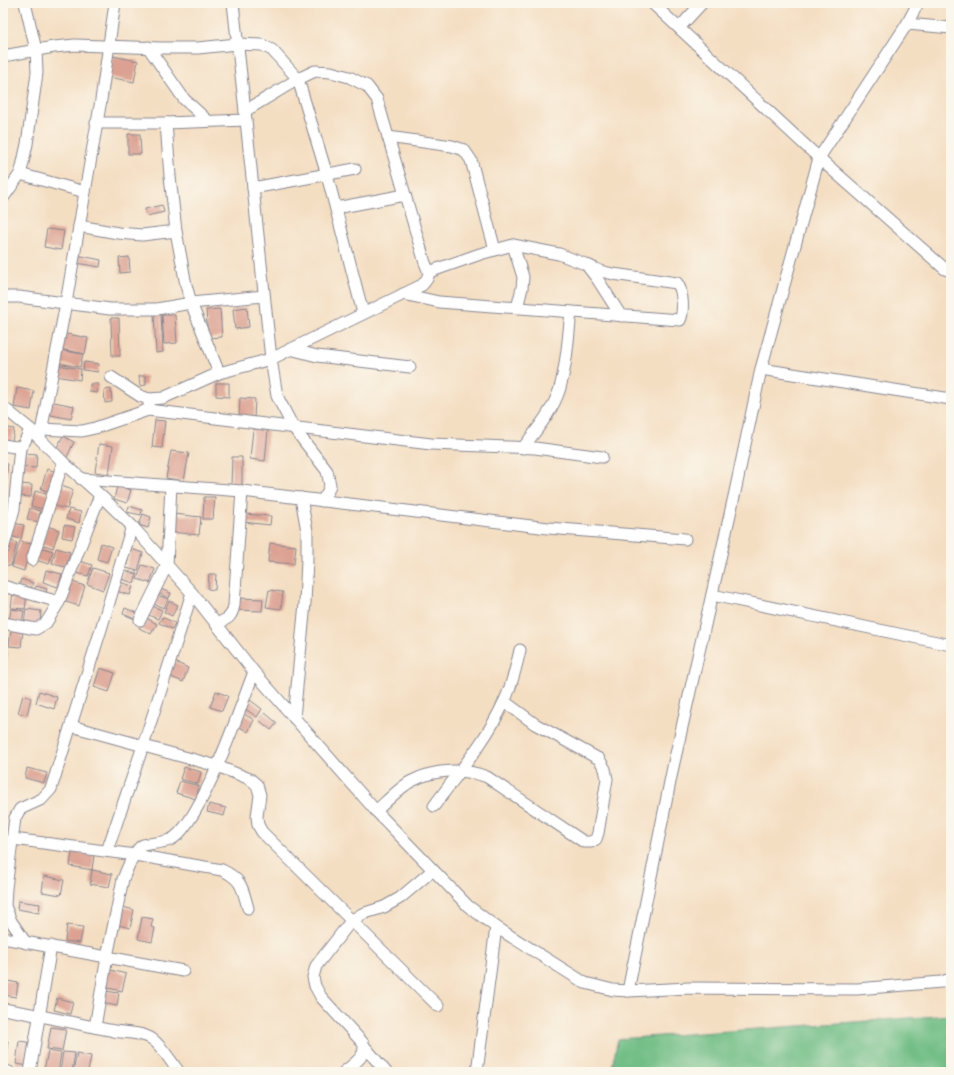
<svg xmlns="http://www.w3.org/2000/svg" width="954" height="1075" viewBox="0 0 954 1075" font-family="Caveat,sans-serif">
<style>
.forest{fill:#72be86;stroke:#467672}
.building{fill:#dca192}
.lines{fill:none;stroke-linecap:round;stroke-linejoin:round}
.minor-casing{stroke:#888690;stroke-width:13}
.minor{stroke:#fff;stroke-width:11}
</style>
<rect width="100%" height="100%" fill="#fbf7ec"/>
<filter id="ink" filterUnits="userSpaceOnUse"><feTurbulence type="fractalNoise" baseFrequency=".025" numOctaves="2"/><feDisplacementMap in="SourceGraphic" scale="8" xChannelSelector="R" yChannelSelector="G"/><feConvolveMatrix kernelMatrix="1 2 1 2 8 2 1 2 1" color-interpolation-filters="sRGB"/></filter>
<filter id="wash" filterUnits="userSpaceOnUse"><feTurbulence type="fractalNoise" baseFrequency=".012" numOctaves="4" result="noise"/><feDisplacementMap in="SourceGraphic" scale="16" xChannelSelector="R" yChannelSelector="G"/><feGaussianBlur stdDeviation="0.9" result="paint"/><feColorMatrix in="noise" values="0 0 0 0 0 0 0 0 0 0 0 0 0 0 0 0 0 1.4 0 .05"/><feComposite in="paint" operator="in"/></filter>
<g filter="url(#wash)">
<rect width="100%" height="100%" fill="#f4dec2"/>
<!-- forest -->
<path class="forest" d="M951,1015V1072H611L618,1039Z"/>
<g id="blocks">
<!-- building -->
<g class="building">
<path d="M113,56L138,61L134,82L109,77Z"/>
<path d="M128,134H140L141,154H128Z"/>
<path d="M162,205L164,212L147,216L145,209Z"/>
<path d="M47,229L64,231L61,250L44,247Z"/>
<path d="M77,255L101,260L100,267L76,263Z"/>
<path d="M129,257L130,272L120,273L119,258Z"/>
<path d="M247,307L249,327L235,329L233,309Z"/>
<path d="M220,309L222,337L208,338L206,310Z"/>
<path d="M154,314H161L163,352L156,353Z"/>
<path d="M162,315H175L177,343L164,344Z"/>
<path d="M111,318H119L120,356H112Z"/>
<path d="M62,333L88,338L85,354L59,349Z"/>
<path d="M59,350L83,354L80,367L57,363Z"/>
<path d="M84,362L99,364L98,372L83,370Z"/>
<path d="M57,365L81,369L80,380L55,376Z"/>
<path d="M139,376H146V385L140,386Z"/>
<path d="M216,383H229V397L216,396Z"/>
<path d="M90,384H98L97,393L90,392Z"/>
<path d="M17,388L34,391L31,410L14,407Z"/>
<path d="M111,389L112,402L105,403L104,390Z"/>
<path d="M240,398L255,399L254,418L239,417Z"/>
<path d="M49,401L74,406L71,419L46,414Z"/>
<path d="M155,420L165,421L162,448L152,447Z"/>
<path d="M3,427L14,429L12,442L3,441Z"/>
<path d="M253,429L268,430L265,461L250,459Z"/>
<path d="M63,436L74,442L67,457L55,451Z"/>
<path d="M99,444L113,446L109,474L95,472Z"/>
<path d="M171,451L189,453L184,481L166,478Z"/>
<path d="M23,453L37,454L36,468L22,467Z"/>
<path d="M232,457H242V487L231,486Z"/>
<path d="M3,463L8,464L6,477H3Z"/>
<path d="M47,469L60,473L53,493L41,489Z"/>
<path d="M19,484L32,485L31,497L18,496Z"/>
<path d="M61,486L73,490L67,509L55,506Z"/>
<path d="M117,486L131,490L127,503L114,499Z"/>
<path d="M35,491L50,495L46,510L31,506Z"/>
<path d="M204,497H215L213,519H203Z"/>
<path d="M129,506L142,510L141,515L127,512Z"/>
<path d="M30,508L40,511L38,522L27,519Z"/>
<path d="M69,509L81,512L79,523L66,519Z"/>
<path d="M143,514L151,517L148,528L139,525Z"/>
<path d="M173,514L201,517L199,535L171,532Z"/>
<path d="M244,514L271,516L270,525L243,522Z"/>
<path d="M12,523L24,525L21,539L10,536Z"/>
<path d="M64,525L75,527L72,539L62,537Z"/>
<path d="M47,526L59,530L53,548L41,544Z"/>
<path d="M7,540L17,543L11,566L3,564V553Z"/>
<path d="M20,541L31,544L24,571L12,567Z"/>
<path d="M101,543L112,547L107,562L97,559Z"/>
<path d="M270,543L296,546L294,564L268,562Z"/>
<path d="M39,547L53,551L49,564L35,560Z"/>
<path d="M56,548L70,552L66,567L52,564Z"/>
<path d="M131,549L143,553L138,571L126,568Z"/>
<path d="M80,561L92,565L88,576L76,573Z"/>
<path d="M142,565L155,569L150,583L137,579Z"/>
<path d="M93,568L109,573L103,590L87,584Z"/>
<path d="M46,570L62,574L58,587L43,582Z"/>
<path d="M124,570L137,574L134,583L121,579Z"/>
<path d="M209,574H216L215,590L208,589Z"/>
<path d="M21,579L33,583L31,590L19,587Z"/>
<path d="M69,581L85,586L79,606L63,601Z"/>
<path d="M119,582L133,586L130,595L116,591Z"/>
<path d="M36,586L47,589L45,595L34,591Z"/>
<path d="M158,588L171,593L169,598L156,592Z"/>
<path d="M269,590L283,592L281,609L266,607Z"/>
<path d="M13,592L27,594L25,609L11,608Z"/>
<path d="M155,594L168,599L164,608L151,603Z"/>
<path d="M236,598L263,599L262,611L235,610Z"/>
<path d="M169,601L178,605L172,616L164,612Z"/>
<path d="M150,605L162,610L158,619L146,614Z"/>
<path d="M125,608L137,613L135,619L123,614Z"/>
<path d="M11,609L24,611L22,623L9,621Z"/>
<path d="M26,609L41,611L40,626L24,624Z"/>
<path d="M145,617L157,624L151,634L139,628Z"/>
<path d="M162,617L175,623L172,629L159,623Z"/>
<path d="M11,630L23,631L21,647L9,646Z"/>
<path d="M3,651L8,652L5,667L3,666Z"/>
<path d="M175,662L188,668L183,682L169,676Z"/>
<path d="M100,668L115,673L109,692L94,687Z"/>
<path d="M39,691L57,697L54,709L36,703Z"/>
<path d="M216,691L228,696L222,711L210,707Z"/>
<path d="M23,695L31,698L27,715L18,713Z"/>
<path d="M250,700L262,709L257,717L244,708Z"/>
<path d="M242,713L254,720L248,732L235,724Z"/>
<path d="M265,713L277,723L271,730L259,720Z"/>
<path d="M184,767L201,772L198,784L180,779Z"/>
<path d="M27,768L47,773L44,783L25,778Z"/>
<path d="M180,781L199,786L196,799L176,793Z"/>
<path d="M209,804L226,808L224,816L207,812Z"/>
<path d="M72,851L94,855L92,870L70,866Z"/>
<path d="M92,870L112,874L109,887L90,884Z"/>
<path d="M44,876L64,880L61,895L42,892Z"/>
<path d="M18,901L40,904L39,913L17,909Z"/>
<path d="M119,906L134,910L130,928L114,924Z"/>
<path d="M142,917L153,919L151,927L155,928L152,942L138,939Z"/>
<path d="M67,925L83,927L80,943L65,941Z"/>
<path d="M107,969L126,974L122,991L103,987Z"/>
<path d="M3,980L18,983L16,997L3,995Z"/>
<path d="M105,991L119,993L117,1006L102,1003Z"/>
<path d="M57,998L73,1002L70,1014L54,1010Z"/>
<path d="M51,1027L66,1029L62,1051L47,1049Z"/>
<path d="M3,1040L8,1041L5,1061H3Z"/>
<path d="M19,1041L33,1043L29,1066L16,1064Z"/>
<path d="M48,1051L61,1053L58,1072L44,1070Z"/>
<path d="M63,1052L75,1053L72,1072H60Z"/>
<path d="M77,1053L91,1056L88,1072H73Z"/>
</g>
</g>
</g>
<g filter="url(#ink)">
<use href="#blocks" fill-opacity="0" stroke="#888690" stroke-width="1"/>
<g class="lines">
<!-- minor casing -->
<g class="minor-casing">
<g id="minor">
<path d="M233,3L245,111L271,359L277,396L293,427L327,471L330,485L328,491L322,501"/>
<path d="M652,3L819,158L945,269L951,271"/>
<path d="M907,24L951,28"/>
<path d="M679,28L702,3"/>
<path d="M148,47L184,99L208,121"/>
<path d="M3,56L54,47L75,45L161,48H198L237,44L262,45L272,50L298,79L315,71L331,72L349,77L367,86L377,99L425,263C430,273 430,277 422,285L271,359L219,373L163,398L149,399"/>
<path d="M245,111L298,79L327,175L363,313"/>
<path d="M96,123H166L170,176L176,231"/>
<path d="M166,123L246,120"/>
<path d="M388,137L452,146L464,150L471,160L495,250"/>
<path d="M20,174L85,192"/>
<path d="M253,188L355,169"/>
<path d="M3,198L20,174L22,167L27,144L37,73L36,50L25,3"/>
<path d="M336,208L405,195"/>
<path d="M79,226L118,233L142,235L176,231L186,285L191,303L219,373"/>
<path d="M513,245L523,277L522,288L517,308"/>
<path d="M588,267L598,280L621,316"/>
<path d="M403,294L439,302L680,320C684,312 683,290 677,283L613,274L600,271L585,264L559,254L513,245L480,254L429,272"/>
<path d="M3,297H19L110,309H157L191,303L264,296"/>
<path d="M290,349L317,356L410,367"/>
<path d="M761,369L951,399"/>
<path d="M111,377L140,396L149,399V406"/>
<path d="M3,407L30,429L63,462L100,495L132,526L192,593L254,672L376,811L468,906L496,927L585,983L613,990L628,991L689,988L857,989L941,982L951,979"/>
<path d="M41,429L82,431L95,428L148,410L431,444L535,448L602,457"/>
<path d="M40,437L66,303L85,192L101,100L115,3"/>
<path d="M3,445C24,449 22,448 30,429"/>
<path d="M523,448C536,430 552,412 559,391C567,366 568,338 571,312"/>
<path d="M81,479L242,491L548,528L685,539"/>
<path d="M3,549L14,509L20,447"/>
<path d="M32,560L63,462"/>
<path d="M3,586L59,602L46,623L36,629L3,623"/>
<path d="M712,595L951,645"/>
<path d="M59,602L100,495"/>
<path d="M140,620L167,565L171,486"/>
<path d="M216,624C227,619 232,618 234,605L242,491"/>
<path d="M294,718L305,603L307,560V531L301,498"/>
<path d="M71,726L217,766L250,779L257,785L260,795L257,816L258,825L262,832L438,1006"/>
<path d="M434,806C458,773 487,740 504,702C512,686 516,667 520,650"/>
<path d="M376,811C385,803 401,786 412,781C434,769 464,768 487,777L584,842H591L596,839L598,833L607,779L605,769L599,759L535,724L505,702"/>
<path d="M13,839L135,855L222,870C243,880 242,888 248,908"/>
<path d="M107,851L143,746L192,593"/>
<path d="M3,938L183,971"/>
<path d="M26,943L11,921L5,906L6,888L15,818L20,809L42,799L51,789L102,626L132,526"/>
<path d="M628,991L673,767L735,492L761,369L819,158L907,24L918,3"/>
<path d="M3,1009C40,1015 77,1024 114,1031C126,1033 142,1032 152,1039C163,1047 171,1062 179,1072"/>
<path d="M95,1027L107,957L123,879C127,869 134,850 143,845C151,843 162,843 170,840C200,827 241,705 254,672"/>
<path d="M365,1047L386,1072"/>
<path d="M3,1071L9,1072"/>
<path d="M30,1072L51,946"/>
<path d="M344,1072C353,1064 368,1056 363,1043L321,997L315,986L313,977L316,966L351,921L362,914L384,907L400,898L433,870"/>
<path d="M477,1072L496,927"/>
</g>
</g>
<!-- minor -->
<use href="#minor" class="minor"/>
</g>
</g>
<!-- margin -->
<rect width="954" height="1075" fill="none" stroke="#fbf7ec" stroke-width="16"/>
</svg>
